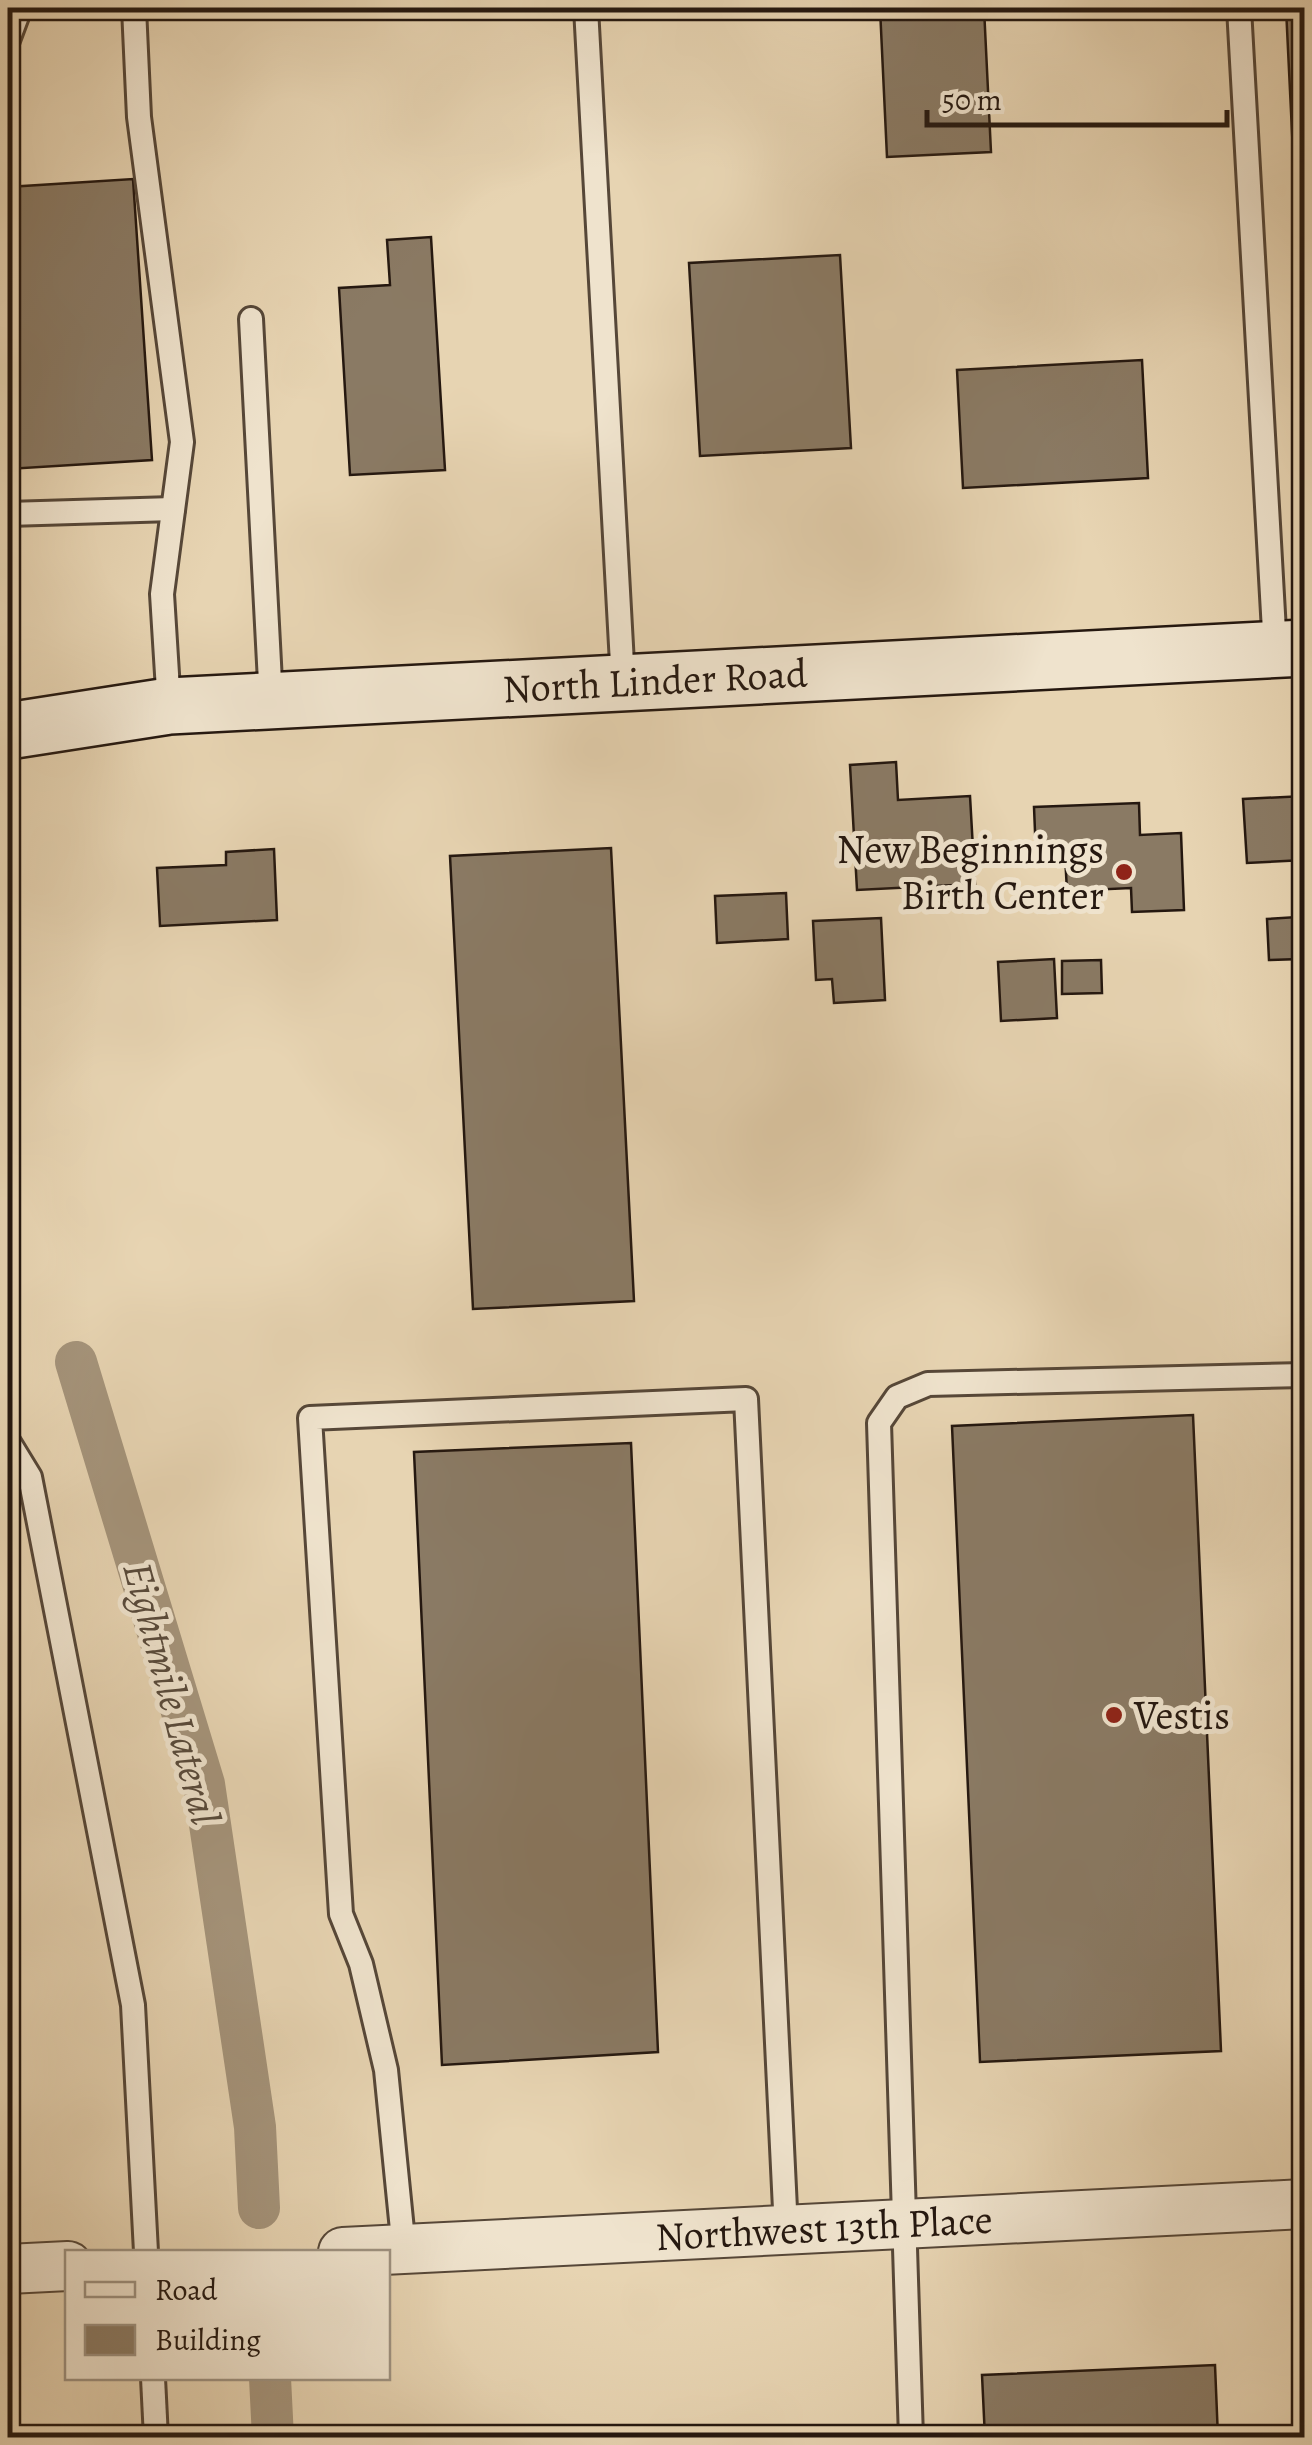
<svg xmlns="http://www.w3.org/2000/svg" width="1312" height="2445" viewBox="0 0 1312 2445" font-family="Alegreya,serif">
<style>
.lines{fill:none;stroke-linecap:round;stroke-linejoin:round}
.canal{stroke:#a5947b;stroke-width:42}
.building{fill:#8a7a64;stroke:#251810;stroke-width:2.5}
.lane-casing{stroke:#564738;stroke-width:28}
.street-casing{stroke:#564738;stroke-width:52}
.secondary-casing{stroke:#251810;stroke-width:60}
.lane{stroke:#efe3cd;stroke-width:22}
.street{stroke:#efe3cd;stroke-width:48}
.secondary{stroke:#efe3cd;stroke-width:55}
.poi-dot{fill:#8f2418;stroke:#efe3cd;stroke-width:4}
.labels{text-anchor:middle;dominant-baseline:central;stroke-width:10;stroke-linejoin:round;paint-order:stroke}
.street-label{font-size:40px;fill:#251810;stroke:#efe3cd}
.poi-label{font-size:40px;fill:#251810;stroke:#efe3cd;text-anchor:end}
.water-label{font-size:42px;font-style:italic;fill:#584a3b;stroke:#efe3cd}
</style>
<rect width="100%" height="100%" fill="#e7d4b2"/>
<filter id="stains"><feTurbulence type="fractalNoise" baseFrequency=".002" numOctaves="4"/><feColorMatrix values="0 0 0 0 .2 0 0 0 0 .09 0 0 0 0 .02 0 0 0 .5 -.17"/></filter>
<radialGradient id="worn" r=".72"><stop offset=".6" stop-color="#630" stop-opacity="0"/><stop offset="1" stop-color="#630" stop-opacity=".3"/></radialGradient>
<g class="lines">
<!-- canal -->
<g class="canal">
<path d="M76,1362L204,1784L255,2127L259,2208"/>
<path d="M270,2378L273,2438"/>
</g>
</g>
<!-- building -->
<g class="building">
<path d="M880,8H984L991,152L887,157Z"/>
<path d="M1286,8H1304V235H1297Z"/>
<path d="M133,179L152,460L8,469V187Z"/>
<path d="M431,237L445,470L350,475L339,288L390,285L387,240Z"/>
<path d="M840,255L851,448L700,456L689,263Z"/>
<path d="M1142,360L1148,478L963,488L957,370Z"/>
<path d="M896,762L898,800L970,796L975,884L857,890L850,765Z"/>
<path d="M1304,796V860L1247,863L1243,799Z"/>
<path d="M1139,803L1140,835L1181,833L1184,910L1132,912L1131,888L1067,891L1065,855L1036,856L1034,807Z"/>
<path d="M611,848L634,1301L473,1309L450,856Z"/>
<path d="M274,849L277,920L160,926L157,868L226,865V852Z"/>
<path d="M786,893L788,939L717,943L715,896Z"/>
<path d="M1297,917L1300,959L1269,960L1267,919Z"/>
<path d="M881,918L885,1000L834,1003L832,979L816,980L813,921Z"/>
<path d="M1054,959L1057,1018L1001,1021L998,962Z"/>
<path d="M1101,960L1102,993L1062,994V961Z"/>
<path d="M1304,1033V1083H1296L1293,1034Z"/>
<path d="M1193,1415L1221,2051L980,2062L952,1426Z"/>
<path d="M631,1443L658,2052L442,2065L414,1452Z"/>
<path d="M1215,2365L1218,2438H985L982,2375Z"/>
</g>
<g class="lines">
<!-- lane casing -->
<g class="lane-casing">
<g id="lane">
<path d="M134,8L139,117L182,442L162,594L169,706"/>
<path d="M586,8L623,682"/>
<path d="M1239,8L1275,649"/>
<path d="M8,40L20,8"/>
<path d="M251,319L271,701"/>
<path d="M8,514L173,509"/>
<path d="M8,1441L30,1477L133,2005L146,2252"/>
<path d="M404,2250L386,2070L361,1964L341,1914L310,1418L746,1399L786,2230"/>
<path d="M153,2378L156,2438"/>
<path d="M911,2438L879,1423L897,1397L928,1384L1304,1375"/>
</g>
</g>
<!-- street casing -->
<g class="street-casing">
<g id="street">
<path d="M343,2252L1304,2204"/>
<path d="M8,2269L68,2266"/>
</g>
</g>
<!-- secondary casing -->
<g class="secondary-casing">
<path id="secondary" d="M8,731L169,706L1304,648"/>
</g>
<!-- lane -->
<use href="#lane" class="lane"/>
<!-- street -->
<use href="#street" class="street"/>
<!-- secondary -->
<use href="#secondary" class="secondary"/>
</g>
<!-- markers -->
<g class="poi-dot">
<circle cx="1124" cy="872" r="10"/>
<circle cx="1114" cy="1715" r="10"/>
</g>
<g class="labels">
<!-- street labels -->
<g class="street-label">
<text transform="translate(655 681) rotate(-3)">North Linder Road</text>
<text transform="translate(824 2228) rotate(-3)">Northwest 13th Place</text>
</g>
<!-- poi labels -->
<g class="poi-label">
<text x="1104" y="849">New Beginnings<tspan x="1104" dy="46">Birth Center</tspan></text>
<text x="1134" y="1715" text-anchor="start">Vestis</text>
</g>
<!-- water labels -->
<g class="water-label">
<text transform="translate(172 1693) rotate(75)">Eightmile Lateral</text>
</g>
</g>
<!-- margin -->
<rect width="1312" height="2445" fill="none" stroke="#e7d4b2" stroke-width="40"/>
<rect x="10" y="10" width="1292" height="2425" fill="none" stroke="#251810" stroke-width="5"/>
<rect x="20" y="20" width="1272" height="2405" fill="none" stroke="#251810" stroke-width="2.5"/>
<!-- legend -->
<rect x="65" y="2250" width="325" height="130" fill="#efe3cd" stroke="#9e9281" stroke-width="2.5"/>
<rect x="85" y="2282" width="50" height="15" fill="#efe3cd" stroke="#9e9281" stroke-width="2.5"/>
<text x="155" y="2300" font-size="30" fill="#251810">Road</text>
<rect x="85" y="2325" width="50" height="30" fill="#8a7a64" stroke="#9e9281" stroke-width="2.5"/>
<text x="155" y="2350" font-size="30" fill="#251810">Building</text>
<!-- scale -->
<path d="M927 110v15h300v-15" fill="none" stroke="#251810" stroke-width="5"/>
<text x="942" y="110" font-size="30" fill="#251810" stroke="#efe3cd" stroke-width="8" paint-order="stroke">50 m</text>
<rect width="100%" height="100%" filter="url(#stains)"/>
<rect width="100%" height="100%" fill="url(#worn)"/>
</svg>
